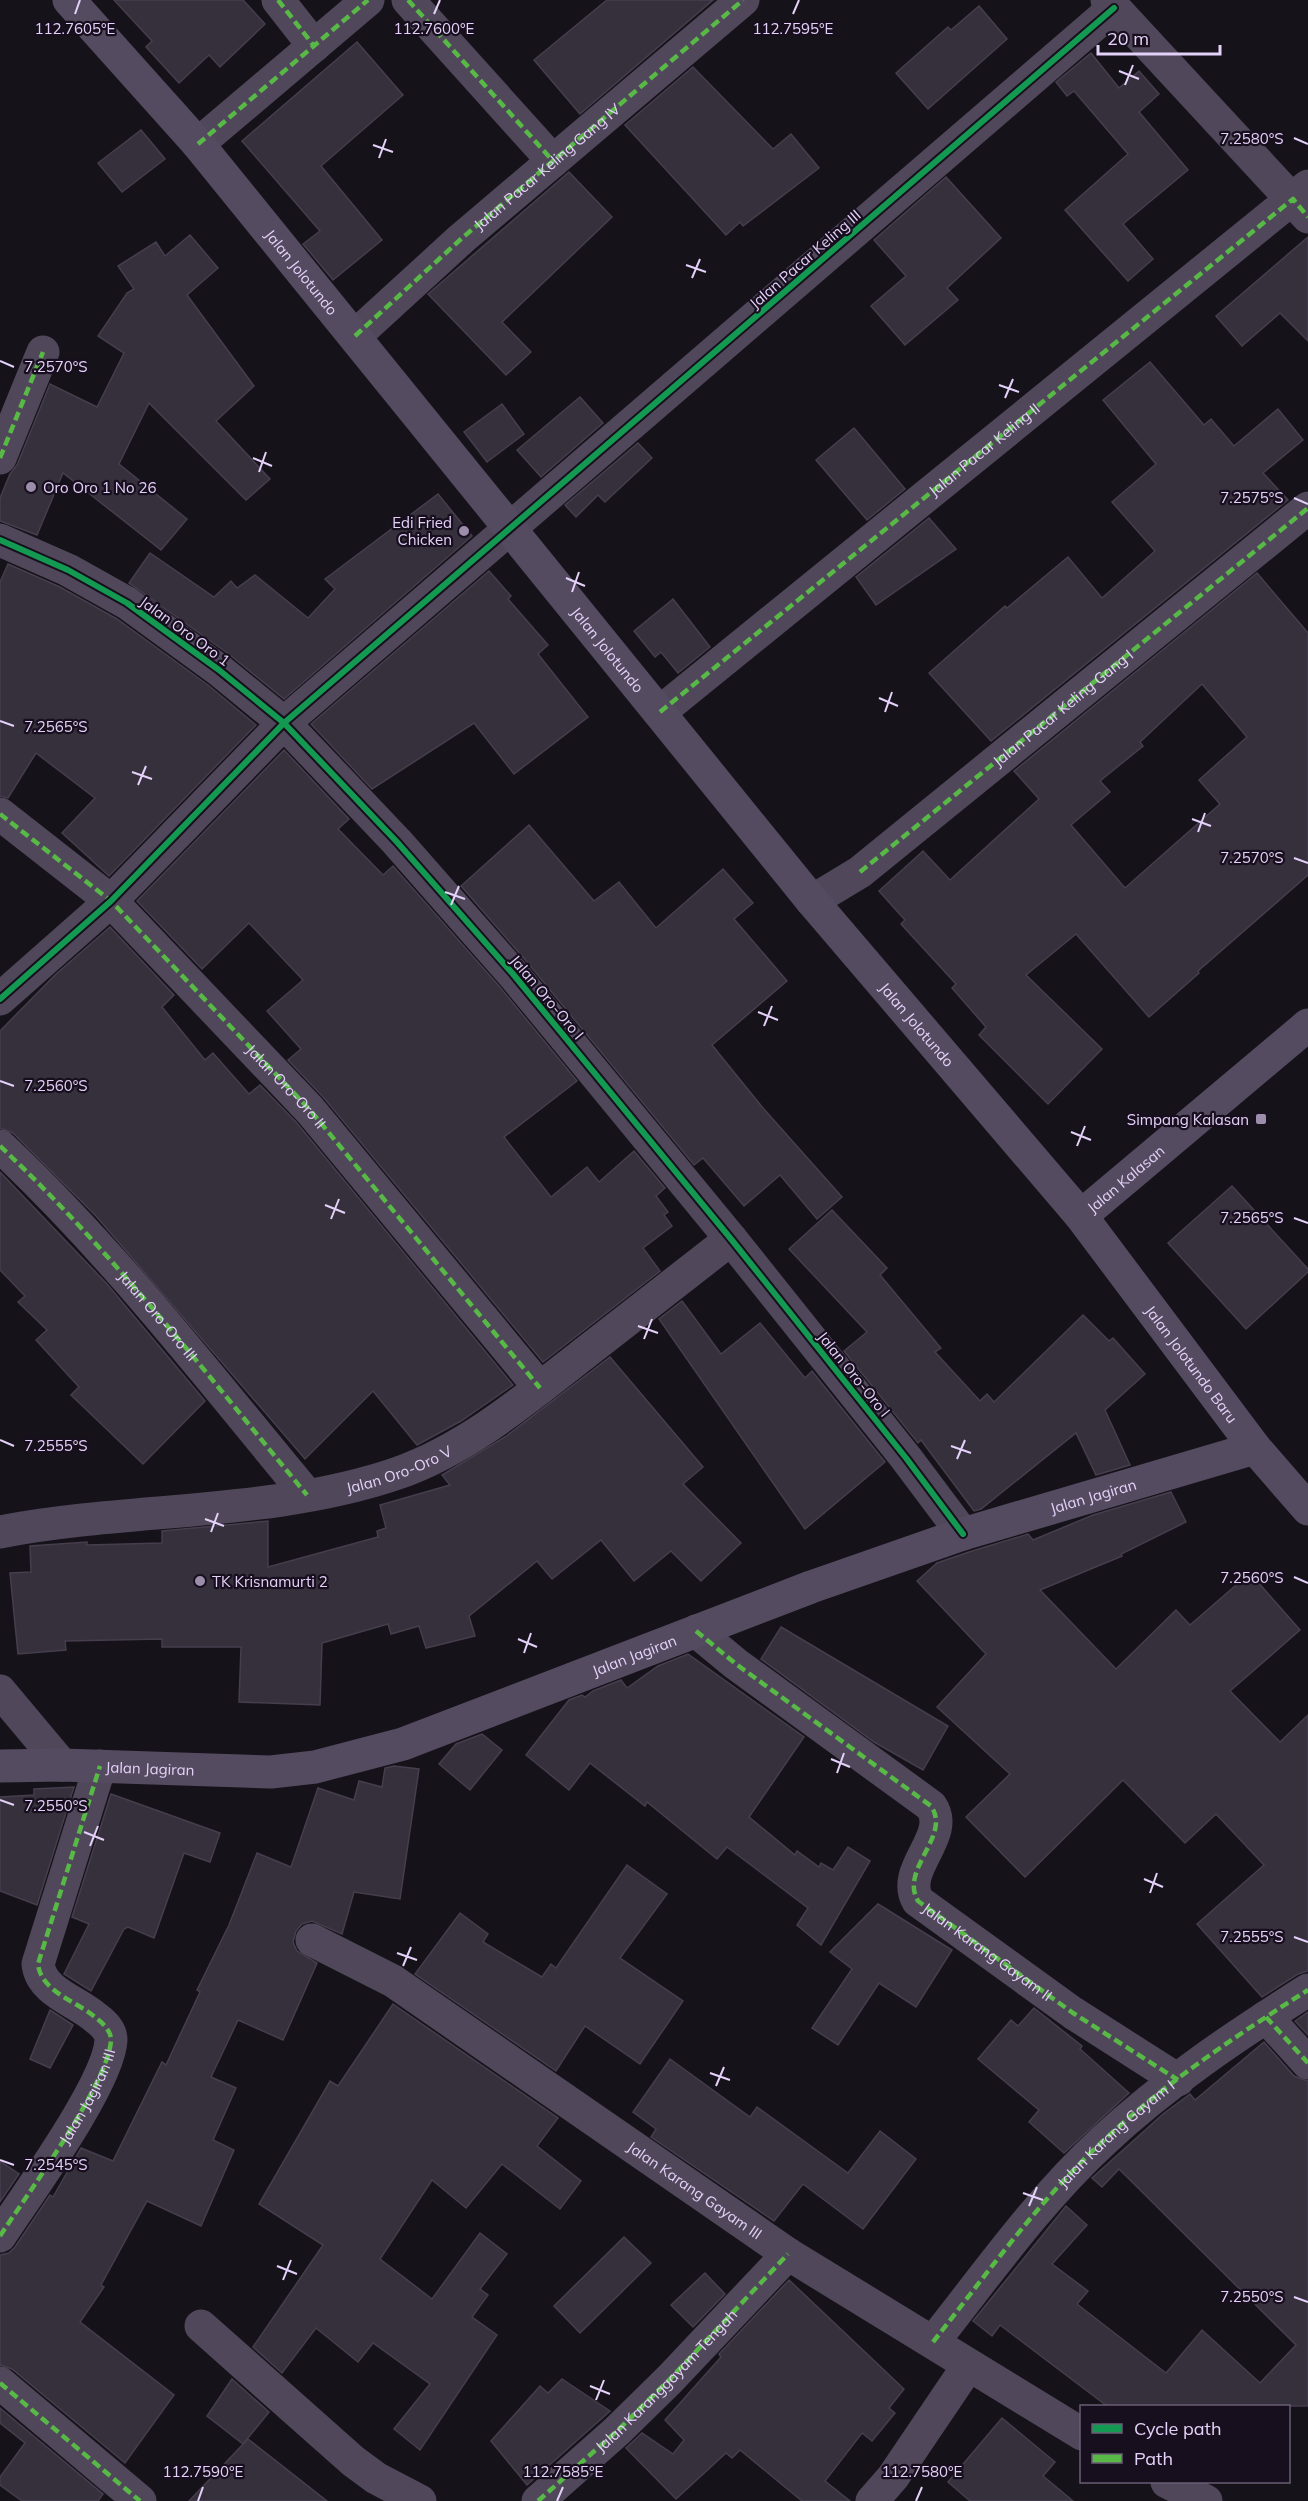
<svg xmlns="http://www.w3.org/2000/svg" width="1308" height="2501" viewBox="0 0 1308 2501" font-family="Mulish,sans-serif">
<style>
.building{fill:#36303c;stroke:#463d4d;stroke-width:1.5;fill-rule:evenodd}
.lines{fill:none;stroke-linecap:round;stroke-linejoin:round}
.street{stroke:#50485a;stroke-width:33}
.secondary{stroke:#544b60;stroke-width:33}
.quiet{stroke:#58b947;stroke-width:4.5;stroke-dasharray:9 4.5;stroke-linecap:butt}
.cycleway-casing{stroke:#170f1d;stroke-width:10}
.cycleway{stroke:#139951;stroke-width:6}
.ticks{fill:none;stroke:#e4d1f9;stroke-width:2}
.poi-dot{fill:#9c8eab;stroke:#170f1d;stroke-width:2}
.labels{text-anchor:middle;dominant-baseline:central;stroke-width:4.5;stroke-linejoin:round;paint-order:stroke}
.street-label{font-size:15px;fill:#e4d1f9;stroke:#170f1d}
.poi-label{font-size:15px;fill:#e4d1f9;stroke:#170f1d;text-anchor:start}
.ticks-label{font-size:15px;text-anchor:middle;fill:#e4d1f9;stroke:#170f1d;stroke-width:4.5;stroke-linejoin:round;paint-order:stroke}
</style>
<rect width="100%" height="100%" fill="#16121a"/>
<!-- building -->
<g class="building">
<path d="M114,0H243L265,24L220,67L209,55L179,83L146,47L152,41Z"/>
<path d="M607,0H713L580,114L534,60Z"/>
<path d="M979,6L1007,39L928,109L896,73L948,27L951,30Z"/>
<path d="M357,42L403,95L321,166L382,240L333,280L303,244L320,231L242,141Z"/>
<path d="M1091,53L1119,88L1139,71L1159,94L1139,112L1188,170L1123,224L1153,259L1128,281L1065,210L1128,154L1074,91L1067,96L1056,82Z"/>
<path d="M693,67L773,149L791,134L819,168L743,226L740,222L726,235L625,125Z"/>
<path d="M141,130L165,159L122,192L98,163Z"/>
<path d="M569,172L612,217L502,322L531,352L506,375L428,294Z"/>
<path d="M946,177L1001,238L947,288L958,300L905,345L871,306L906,276L874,240Z"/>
<path d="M190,235L218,268L187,295L254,386L216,421L270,479L246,500L149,403L119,464L187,519L161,550L63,473L37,535L0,521V498L10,474L17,465L50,384L97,407L124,353L98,336L127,293L134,289L118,266L156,242L165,256Z"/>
<path d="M1308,237V341L1280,313L1242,346L1216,316Z"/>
<path d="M1150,362L1204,425L1211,419L1234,446L1278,409L1303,440L1263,473L1288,500L991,741L929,673L1005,606L1007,608L1068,557L1102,598L1155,551L1112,502L1156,464L1103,400Z"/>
<path d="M580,397L603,423L541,477L517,450Z"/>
<path d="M502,404L524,434L487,462L464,432Z"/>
<path d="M854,428L905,489L867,520L816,460Z"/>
<path d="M638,443L652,458L605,502L598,495L576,517L565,505Z"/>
<path d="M438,494L472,536L284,699L230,655L129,583L150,553L214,597L231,581L237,588L255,575L308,618L335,589L325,579Z"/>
<path d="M929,518L956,549L876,605L856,577Z"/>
<path d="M8,564L60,587L117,619L208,685L256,725L109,876L62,833L95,798L36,753L8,798L0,796V582Z"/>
<path d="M489,571L511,596L508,599L548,645L538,654L588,717L514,774L474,723L372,789L311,724Z"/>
<path d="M1257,573L1308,633V875L1198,971L1199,973L1149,1017L1076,934L1026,975L1102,1049L1048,1104L979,1035L986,1027L952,988L956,984L901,924L905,920L879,891L923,851L950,880L1039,799L1014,771ZM1202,684L1247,737L1199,780L1220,804L1125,888L1071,825L1110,792L1100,781L1143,746L1140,742Z"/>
<path d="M673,599L710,647L678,673L661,652L655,657L634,631Z"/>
<path d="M284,750L349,819L338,829L383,875L393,866L499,986L577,1081L504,1137L551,1197L587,1167L599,1182L634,1151L665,1188L656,1196L668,1212L664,1215L672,1226L643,1248L660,1271L543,1362L324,1098L288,1060L301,1049L267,1011L303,980L249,923L202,969L137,901Z"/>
<path d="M529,825L594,901L619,882L656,928L723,869L753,903L734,919L787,981L712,1045L763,1108L842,1197L817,1219L780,1175L744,1206L703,1158L694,1165L527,962L461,886Z"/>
<path d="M110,927L174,995L162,1007L205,1060L213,1053L249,1094L260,1085L296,1122L513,1385L461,1421L417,1445L373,1391L305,1459L96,1216L13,1133L0,1128V1031L55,975Z"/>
<path d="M0,1172L107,1284L205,1401L143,1464L71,1395L79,1387L36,1340L47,1330L18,1302L25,1296L0,1270Z"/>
<path d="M1232,1186L1308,1269V1272L1246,1329L1168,1243Z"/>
<path d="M832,1210L887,1268L880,1275L941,1348L935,1352L980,1401L987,1394L994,1402L1083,1315L1109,1341L1113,1338L1145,1374L1105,1410L1130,1465L1096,1475L1076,1433L981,1509L974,1511L921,1440L918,1443L844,1351L867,1332L789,1249Z"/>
<path d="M682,1301L721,1354L760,1323L805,1378L812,1371L885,1462L805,1529L659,1319Z"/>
<path d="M610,1357L703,1467L683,1484L741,1543L701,1581L671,1551L634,1581L601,1540L552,1579L537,1561L469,1616L475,1636L426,1648L419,1626L391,1634L388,1624L322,1643L320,1705L239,1702L241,1647H162V1639L65,1641L66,1650L18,1654L10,1573L31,1572L30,1546L87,1542V1545L162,1543V1531L268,1521V1567L378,1537L377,1531L386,1528L380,1505L450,1485L442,1475L505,1437Z"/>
<path d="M1171,1492L1186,1522L1121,1554L1122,1556L1040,1590L1116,1669L1176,1610L1190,1625L1250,1573L1300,1630L1230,1691L1280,1742L1308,1715V1971L1298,1974L1262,1997L1197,1924L1264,1865L1216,1814L1185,1843L1123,1780L1025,1877L966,1817L1010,1774L937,1707L986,1654L917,1581L937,1563L969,1552L1028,1534L1033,1540L1093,1515Z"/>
<path d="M781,1627L948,1726L923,1770L874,1742L761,1659Z"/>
<path d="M688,1654L804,1737L749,1817L795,1855L797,1851L819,1867L821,1863L833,1870L848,1847L870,1861L821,1945L797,1925L808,1908L727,1847L717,1859L647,1802L645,1806L590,1763L569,1790L526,1755L569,1700L582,1695L585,1697L593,1691L621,1680L627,1688L658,1666Z"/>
<path d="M482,1734L502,1750L470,1790L439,1764L456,1744Z"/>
<path d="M394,1766L419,1769L400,1899L354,1892L342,1934L312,1921L302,1924L296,1931L293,1942L297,1951L317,1963L283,2040L238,2020L211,2077L236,2088L213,2140L234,2150L201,2226L147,2201L101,2285L104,2287L80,2322L174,2395L125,2463L12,2369L0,2365V2255L9,2253L15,2247L50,2195L53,2197L81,2148L113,2161L162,2062L166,2065L200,1992L197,1990L229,1925L257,1853L291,1867L318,1788L354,1800L359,1781L382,1787L385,1768Z"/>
<path d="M74,1787L37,1905L0,1891V1797L34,1795V1789Z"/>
<path d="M111,1794L220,1833L210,1862L184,1853L154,1938L128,1927L124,1929L91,1991L64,1974L89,1924L72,1917Z"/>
<path d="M627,1865L667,1894L620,1958L683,2001L640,2064L585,2026L556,2071L415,1974L460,1913L488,1934L483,1942L542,1977L551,1964L556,1968Z"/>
<path d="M878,1904L952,1950L916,2007L879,1983L838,2045L812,2028L852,1969L830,1952Z"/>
<path d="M393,2004L558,2118L537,2146L581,2181L560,2209L502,2164L466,2208L432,2180L380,2259L432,2299L480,2233L507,2254L480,2289L488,2295L472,2317L497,2335L420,2450L394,2429L430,2384L373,2343L358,2362L316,2328L282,2373L253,2347L323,2245L259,2204L330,2081L338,2086Z"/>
<path d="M1034,2008L1082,2046L1080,2049L1129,2093L1064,2153L1029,2122L1039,2110L978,2059L1011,2020L1018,2026Z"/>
<path d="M50,2010L73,2025L50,2068L30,2059Z"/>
<path d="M1308,2012V2035L1295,2021Z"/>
<path d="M1264,2042L1294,2076L1308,2081V2406H1107L1000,2325L992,2336L973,2321L1066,2206L1087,2225L1052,2264L1088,2291L1077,2304L1166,2373L1202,2330L1260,2383L1296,2345L1119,2169L1102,2187L1092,2178L1163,2114L1190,2094L1195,2100Z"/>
<path d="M670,2059L750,2117L757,2107L848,2173L880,2131L916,2159L863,2229L803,2184L774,2221L651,2137L656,2129L633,2112Z"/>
<path d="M0,2161L19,2174L0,2202Z"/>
<path d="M624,2237L651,2263L580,2333L554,2306Z"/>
<path d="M705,2273L725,2294L693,2327L671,2305Z"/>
<path d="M789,2280L904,2389L889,2408L895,2413L872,2441L862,2433L825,2481L850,2501H802L740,2450L732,2458L726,2453L676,2499L626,2448L642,2433L673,2454L684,2440L665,2420L721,2357L719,2354Z"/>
<path d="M232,2379L269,2412L243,2444L207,2416Z"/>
<path d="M562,2379L610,2411L527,2485L491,2441L540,2386L548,2393Z"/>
<path d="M0,2408L103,2494L98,2501H22L0,2485V2477L25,2443L0,2423Z"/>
<path d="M1002,2418L1055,2462L1043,2476L1073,2501H970L948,2482Z"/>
<path d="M248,2439L327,2501H189Z"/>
</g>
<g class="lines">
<!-- street -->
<g class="street">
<path d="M278,0L314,46"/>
<path d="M408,0L553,161"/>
<path d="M1107,0L1308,217"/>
<path d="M198,144L368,0"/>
<path d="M355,336L461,239L743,0"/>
<path d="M0,458L43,352"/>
<path d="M0,540L68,570L127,603L219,670L284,723L397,842L513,974L731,1239L906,1458L963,1534"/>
<path id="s1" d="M660,712L1308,186"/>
<path id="s2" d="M0,814L111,901L310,1110L540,1388"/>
<path d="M812,901L860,872L1308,508"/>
<path d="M0,999L111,901L284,723L1114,8"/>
<path d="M0,1146C113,1252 208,1376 307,1495"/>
<path id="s3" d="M0,1532C129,1507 274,1516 398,1473C466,1449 525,1400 581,1356C631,1317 681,1278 731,1239"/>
<path d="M696,1631L736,1664L931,1806C952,1836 899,1869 918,1901L1073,2013L1178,2080"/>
<path d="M0,1691L62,1765"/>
<path id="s4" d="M312,1940L393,1981L788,2254L1082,2434"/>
<path d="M1266,2017L1308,2063"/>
<path id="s5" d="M0,2236C26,2196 109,2083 111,2040C111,2031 103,2023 96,2018C77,2001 41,1992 38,1964L100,1766"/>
<path d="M201,2326L353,2461L376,2478L420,2501"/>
<path id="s6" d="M933,2342C987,2274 1039,2200 1103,2141C1165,2083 1237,2035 1308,1990"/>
<path d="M0,2383L140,2501"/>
<path d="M1167,2482L1206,2501"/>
<path id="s7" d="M538,2501L617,2431L670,2379L788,2254"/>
<path d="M872,2501L893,2477L968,2366"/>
</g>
<!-- secondary -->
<g class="secondary">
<path id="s8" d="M69,0L198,144L812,901L1081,1216L1255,1448L1308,1509"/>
<path id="s9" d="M1081,1216L1308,1025"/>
<path id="s10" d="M0,1766L62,1765L271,1772L315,1767L403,1744L811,1587L963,1534L1255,1448"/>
</g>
<!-- quiet -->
<g class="quiet">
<path d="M278,0L314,46"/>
<path d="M408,0L553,161"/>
<path d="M198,144L368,0"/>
<path id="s11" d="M355,336L461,239L743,0"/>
<path d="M0,458L43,352"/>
<path d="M660,712L1293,199L1308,217"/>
<path d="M0,814L111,901L310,1110L540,1388"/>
<path id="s12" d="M860,872L1308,508"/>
<path id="s13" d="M0,1146C113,1252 208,1376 307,1495"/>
<path id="s14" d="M696,1631L736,1664L931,1806C952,1836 899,1869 918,1901L1073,2013L1178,2080"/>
<path d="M1266,2017L1308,2063"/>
<path d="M0,2236C26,2196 109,2083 111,2040C111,2031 103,2023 96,2018C77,2001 41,1992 38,1964L100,1766"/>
<path d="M933,2342C987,2274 1039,2200 1103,2141C1165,2083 1237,2035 1308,1990"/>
<path d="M0,2383L140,2501"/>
<path d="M538,2501L617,2431L670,2379L788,2254"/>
</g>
<!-- cycleway casing -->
<g class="cycleway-casing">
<g id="cycleway">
<path d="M0,540L68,570L127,603L219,670L284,723L397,842L513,974L731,1239L906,1458L963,1534"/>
<path d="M0,999L111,901L284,723L1114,8"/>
</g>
</g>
<!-- cycleway -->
<use href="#cycleway" class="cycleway"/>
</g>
<!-- ticks -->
<path class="ticks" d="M75,14L80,0M434,14L440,0M793,14L799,0M1119,71L1139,79M1125,85L1133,65M1294,138L1308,144M373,145L393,152M379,158L386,139M686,265L706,272M692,278L700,259M0,361L14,367M999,385L1019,392M1005,398L1013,379M253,458L272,466M259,472L266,452M1294,498L1308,504M566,578L585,586M572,592L579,572M879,698L898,706M885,712L892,692M0,721L14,726M132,772L152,779M138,785L146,766M1192,819L1211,826M1198,832L1205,813M1294,858L1308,863M445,892L465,899M451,905L459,886M758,1012L778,1020M764,1026L772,1006M0,1081L14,1086M1071,1132L1091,1140M1077,1146L1085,1126M325,1205L345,1213M1294,1218L1308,1223M331,1219L339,1199M638,1326L658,1333M644,1339L652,1319M0,1440L14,1446M951,1446L971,1453M957,1459L965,1440M205,1519L224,1526M211,1532L218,1513M1294,1577L1308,1583M518,1639L537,1647M524,1653L531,1633M831,1759L850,1767M837,1773L844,1753M0,1800L14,1805M84,1832L104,1840M90,1846L98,1826M1144,1879L1163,1887M1150,1893L1157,1873M1294,1937L1308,1942M397,1953L417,1960M403,1966L411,1947M710,2073L730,2080M716,2086L724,2067M0,2160L14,2165M1023,2193L1043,2200M1029,2206L1037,2187M277,2266L297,2274M283,2280L291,2260M1294,2297L1308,2302M590,2386L610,2394M596,2400L604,2380M198,2501L203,2487M557,2501L563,2487M916,2501L922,2487"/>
<!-- markers -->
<g class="poi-dot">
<circle cx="31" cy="487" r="6"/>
<circle cx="464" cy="531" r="6"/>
<rect x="1255" y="1113" width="12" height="12" rx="3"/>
<circle cx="200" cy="1581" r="6"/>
</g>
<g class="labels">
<!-- street labels -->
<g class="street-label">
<text stroke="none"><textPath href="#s11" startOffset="256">Jalan Pacar Keling Gang IV</textPath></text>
<text transform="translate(805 259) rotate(-41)">Jalan Pacar Keling III</text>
<text stroke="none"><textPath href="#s8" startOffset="358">Jalan Jolotundo</textPath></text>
<text stroke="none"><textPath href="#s1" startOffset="417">Jalan Pacar Keling II</textPath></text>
<text transform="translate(185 631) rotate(36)">Jalan Oro Oro 1</text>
<text stroke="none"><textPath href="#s8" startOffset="844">Jalan Jolotundo</textPath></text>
<text stroke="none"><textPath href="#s12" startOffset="261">Jalan Pacar Keling Gang I</textPath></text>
<text transform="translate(547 997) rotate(50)">Jalan Oro-Oro I</text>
<text stroke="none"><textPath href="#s8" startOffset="1330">Jalan Jolotundo</textPath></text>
<text stroke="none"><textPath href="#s2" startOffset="396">Jalan Oro-Oro II</textPath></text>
<text stroke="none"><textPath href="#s9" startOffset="58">Jalan Kalasan</textPath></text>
<text stroke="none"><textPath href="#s13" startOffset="232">Jalan Oro-Oro III</textPath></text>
<text stroke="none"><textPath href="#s8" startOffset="1767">Jalan Jolotundo Baru</textPath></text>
<text transform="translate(854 1374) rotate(51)">Jalan Oro-Oro I</text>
<text stroke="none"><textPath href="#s3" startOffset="405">Jalan Oro-Oro V</textPath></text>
<text stroke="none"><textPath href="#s10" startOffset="1140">Jalan Jagiran</textPath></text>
<text stroke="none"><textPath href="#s10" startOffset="654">Jalan Jagiran</textPath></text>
<text stroke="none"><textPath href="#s10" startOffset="150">Jalan Jagiran</textPath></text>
<text stroke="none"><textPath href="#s14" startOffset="480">Jalan Karang Gayam II</textPath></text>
<text stroke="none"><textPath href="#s5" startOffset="165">Jalan Jagiran III</textPath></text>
<text stroke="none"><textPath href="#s6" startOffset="278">Jalan Karang Gayam I</textPath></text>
<text stroke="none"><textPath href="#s4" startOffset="458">Jalan Karang Gayam III</textPath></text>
<text stroke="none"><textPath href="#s7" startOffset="176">Jalan Karanggayam Tengah</textPath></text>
</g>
<!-- poi labels -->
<g class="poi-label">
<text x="43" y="487">Oro Oro 1 No 26</text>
<text x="452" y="522" text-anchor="end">Edi Fried<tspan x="452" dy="17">Chicken</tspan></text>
<text x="1249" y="1119" text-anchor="end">Simpang Kalasan</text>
<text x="212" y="1581">TK Krisnamurti 2</text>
</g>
</g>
<g class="ticks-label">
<text x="793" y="34">112.7595°E</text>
<text x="75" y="34">112.7605°E</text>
<text x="434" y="34">112.7600°E</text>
<text x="1252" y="144">7.2580°S</text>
<text x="56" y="372">7.2570°S</text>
<text x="1252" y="503">7.2575°S</text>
<text x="56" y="732">7.2565°S</text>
<text x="1252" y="863">7.2570°S</text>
<text x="56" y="1091">7.2560°S</text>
<text x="1252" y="1223">7.2565°S</text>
<text x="56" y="1451">7.2555°S</text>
<text x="1252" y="1583">7.2560°S</text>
<text x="56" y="1811">7.2550°S</text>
<text x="1252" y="1942">7.2555°S</text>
<text x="56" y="2170">7.2545°S</text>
<text x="1252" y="2302">7.2550°S</text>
<text x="203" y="2477">112.7590°E</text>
<text x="563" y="2477">112.7585°E</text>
<text x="922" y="2477">112.7580°E</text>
</g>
<!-- legend -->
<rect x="1080" y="2405" width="210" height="78" fill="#170f1d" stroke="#695d75" stroke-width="1.5"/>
<rect x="1092" y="2424" width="30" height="9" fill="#139951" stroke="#695d75" stroke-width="1.5"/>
<text x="1134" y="2435" font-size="18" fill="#e4d1f9">Cycle path</text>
<rect x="1092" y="2454" width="30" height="9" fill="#58b947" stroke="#695d75" stroke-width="1.5"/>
<text x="1134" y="2465" font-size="18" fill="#e4d1f9">Path</text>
<!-- scale -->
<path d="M1098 45v9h122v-9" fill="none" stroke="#e4d1f9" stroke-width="3"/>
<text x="1107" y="45" font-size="18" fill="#e4d1f9" stroke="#170f1d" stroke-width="4.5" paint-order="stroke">20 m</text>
</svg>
